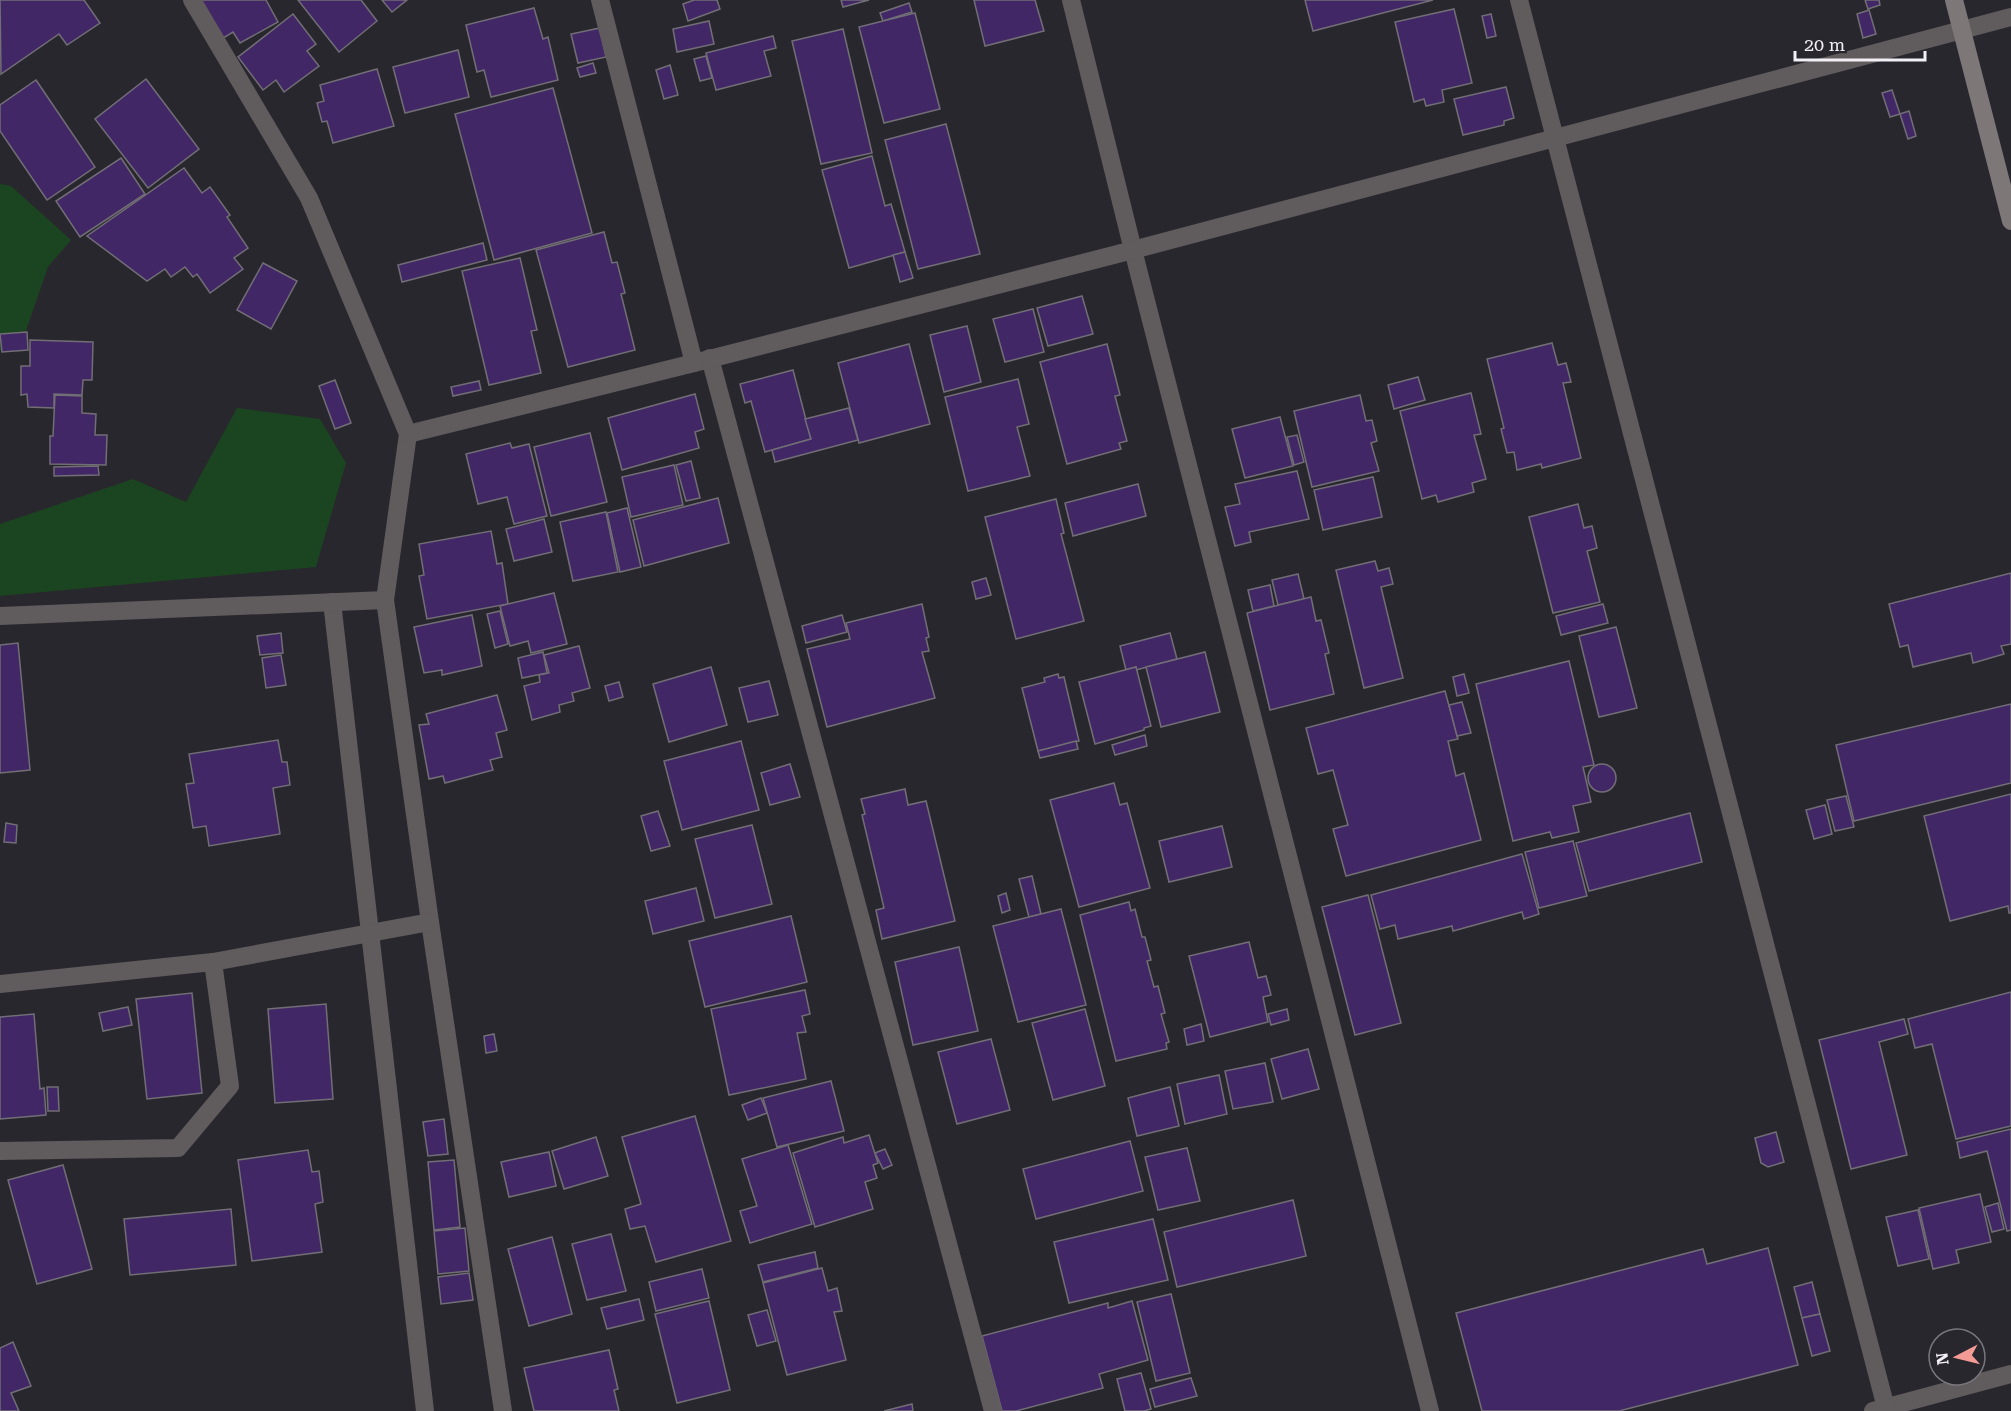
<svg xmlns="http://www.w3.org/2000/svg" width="2011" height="1411" viewBox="0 0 2011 1411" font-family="'Roboto Serif',serif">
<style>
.green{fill:#1b4420}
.building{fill:#422766;stroke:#716e76;stroke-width:1.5}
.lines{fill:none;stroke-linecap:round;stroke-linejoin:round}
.minor{stroke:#605b5c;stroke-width:18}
.tertiary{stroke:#605b5c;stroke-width:18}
.secondary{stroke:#7e7778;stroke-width:18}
</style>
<rect width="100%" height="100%" fill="#29272e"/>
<!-- green -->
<g class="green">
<path d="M0,184L11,186L71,240L48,267L22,342L0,351Z"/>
<path d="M237,408L320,419L346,463L316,567L0,596V524L133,479L186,502Z"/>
</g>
<!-- building -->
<g class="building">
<path d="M0,0H84L100,23L67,45L59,34L1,74Z"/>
<path d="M197,0H266L278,22L240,43L233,32L220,40Z"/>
<path d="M298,0H361L377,21L339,52Z"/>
<path d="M382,0H407L392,12Z"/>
<path d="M694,0H717L720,9L688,21L683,4Z"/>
<path d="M841,0H869L843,7Z"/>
<path d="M974,0H1035L1044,31L985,46Z"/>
<path d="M1305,0H1433L1313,31Z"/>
<path d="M1865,0H1879L1880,5L1868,9Z"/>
<path d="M909,3L912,12L883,21L880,13Z"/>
<path d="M534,8L543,39L548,37L558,80L491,97L484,70L477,72L466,25Z"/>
<path d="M1454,9L1472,83L1442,90L1444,102L1426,106L1424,99L1414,102L1395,22Z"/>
<path d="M1869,10L1876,34L1863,38L1857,14Z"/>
<path d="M915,13L940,109L884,123L859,27Z"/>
<path d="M293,14L316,44L307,51L319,66L284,92L276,80L263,90L238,57Z"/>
<path d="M1491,14L1496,36L1487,38L1482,16Z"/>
<path d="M709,21L714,44L677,52L673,29Z"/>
<path d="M600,28L606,57L578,63L571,34Z"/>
<path d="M843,29L872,153L821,164L792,41Z"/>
<path d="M773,36L776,48L764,51L771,76L716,90L706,53Z"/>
<path d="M458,50L469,97L405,113L393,67Z"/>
<path d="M706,56L712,78L700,81L694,59Z"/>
<path d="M593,63L596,73L580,77L577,68Z"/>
<path d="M670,65L678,95L664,99L656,70Z"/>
<path d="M377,69L394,126L333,143L327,121L322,122L317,103L324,101L320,85Z"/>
<path d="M146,79L199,149L148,188L95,119Z"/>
<path d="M36,80L95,167L47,200L0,131V105Z"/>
<path d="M1506,87L1514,118L1504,121V125L1463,135L1454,99Z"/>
<path d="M553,88L592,233L494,260L455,114Z"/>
<path d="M1892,90L1900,114L1890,117L1882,93Z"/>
<path d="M1909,111L1916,136L1908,139L1900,114Z"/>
<path d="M946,124L980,254L918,269L885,140Z"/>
<path d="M872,156L885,206L891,204L905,252L849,268L822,170Z"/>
<path d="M121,158L145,194L80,237L56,201Z"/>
<path d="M184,168L202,193L210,187L230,215L227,217L248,248L234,258L243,269L210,293L197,274L193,277L185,267L171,277L165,269L147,281L87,236Z"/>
<path d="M604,232L612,263L617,262L625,293L621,294L635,350L568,367L536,250Z"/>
<path d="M483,243L487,260L402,282L398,265Z"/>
<path d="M905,252L913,278L900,282L893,255Z"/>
<path d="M520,258L537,330L531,331L541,373L489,385L462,271Z"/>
<path d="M263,263L297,281L271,329L237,310Z"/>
<path d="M1082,296L1093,334L1048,346L1037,308Z"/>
<path d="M1033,309L1044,352L1005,362L993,319Z"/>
<path d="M967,326L981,382L944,392L930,335Z"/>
<path d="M27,332L28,350L2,352L0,334Z"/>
<path d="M30,340L93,342L92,380H83L82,395L54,394V408L28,407L27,394L21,395V366H30Z"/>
<path d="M1552,343L1558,365L1566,363L1571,382L1563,383L1581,458L1542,468L1541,464L1517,470L1514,452L1507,453L1501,429L1504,428L1487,359Z"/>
<path d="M909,344L930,424L859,443L838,363Z"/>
<path d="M1107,344L1120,395L1115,396L1127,441L1119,443L1121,449L1067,464L1040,362Z"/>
<path d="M793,370L811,439L765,452L751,401L745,403L740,384Z"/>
<path d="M1418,377L1425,400L1394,409L1388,385Z"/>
<path d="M1018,379L1029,424L1017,427L1030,476L968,491L945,397Z"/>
<path d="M335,380L351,423L335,429L319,386Z"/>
<path d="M479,381L481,390L453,396L451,387Z"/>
<path d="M1471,393L1481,434L1474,435L1486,479L1472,483L1474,492L1438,502L1436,495L1422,499L1400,411Z"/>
<path d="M695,394L704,429L695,432L699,448L622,470L608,418Z"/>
<path d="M55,395L82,396V413L96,414L95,435H107L106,465L50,464V436H53Z"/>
<path d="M1360,395L1366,421L1372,420L1377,441L1371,443L1379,471L1312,487L1294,411Z"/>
<path d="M849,408L858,440L775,462L772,450L811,439L805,419Z"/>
<path d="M1280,417L1293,466L1245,478L1232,429Z"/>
<path d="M590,433L607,502L551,516L534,447Z"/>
<path d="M1297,435L1304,462L1294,465L1287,437Z"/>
<path d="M510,443L512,448L529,444L547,516L514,524L507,497L478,504L466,454Z"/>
<path d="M691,461L700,498L686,501L676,465Z"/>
<path d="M674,465L683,505L631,517L622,477Z"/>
<path d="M98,466L99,475L54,476V467Z"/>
<path d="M1297,471L1309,519L1249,532L1251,542L1235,546L1225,507L1240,504L1235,484Z"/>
<path d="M1373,477L1382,517L1323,530L1314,490Z"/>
<path d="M1138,484L1146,516L1073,536L1065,503Z"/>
<path d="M718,498L729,543L644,566L633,520Z"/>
<path d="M1056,499L1064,533L1061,534L1084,621L1016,639L985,517Z"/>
<path d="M1578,504L1584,528L1592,526L1597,548L1587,551L1600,602L1553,613L1529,517Z"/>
<path d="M627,508L641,567L620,572L607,513Z"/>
<path d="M606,512L618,572L573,581L560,522Z"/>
<path d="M544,519L552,552L514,561L506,529Z"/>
<path d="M491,531L497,564L502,563L508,604L427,619L419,576L424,575L419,544Z"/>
<path d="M1375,561L1378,571L1389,568L1393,584L1381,587L1403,678L1364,688L1336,570Z"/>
<path d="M2011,573V644L2001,646L2004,654L1973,663L1971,653L1913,667L1908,645L1900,647L1889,604Z"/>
<path d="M1298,574L1304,599L1278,605L1272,580Z"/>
<path d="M986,578L991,595L976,599L972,582Z"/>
<path d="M1270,585L1274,606L1253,611L1248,590Z"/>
<path d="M554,593L567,644L531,653L528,641L510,646L500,606Z"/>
<path d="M1311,597L1316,621L1321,620L1329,653L1325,654L1334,694L1270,710L1247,613Z"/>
<path d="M922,604L929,637L926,638L929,651L922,652L935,698L827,727L807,649L850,639L846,623Z"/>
<path d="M1603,604L1608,623L1561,635L1556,616Z"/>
<path d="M500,611L508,644L495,648L487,614Z"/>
<path d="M472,615L482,666L442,675V670L424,673L414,627Z"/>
<path d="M842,615L847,632L806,643L802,626Z"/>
<path d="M1616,627L1637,708L1599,717L1579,636Z"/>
<path d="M281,633L283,653L260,655L257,636Z"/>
<path d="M1170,633L1177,659L1136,670V667L1126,670L1120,646Z"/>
<path d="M18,643L30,770L0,773V645Z"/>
<path d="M579,646L590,688L572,693L574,701L559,705L560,712L532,720L524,686L540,682L539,675L549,673L544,655Z"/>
<path d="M543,652L547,673L522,678L518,658Z"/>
<path d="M1205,652L1220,712L1161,727L1146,667Z"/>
<path d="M281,655L286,685L266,688L262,658Z"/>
<path d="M1569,661L1594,765L1583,767L1591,802L1573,806L1579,832L1552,838L1550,832L1513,841L1476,684Z"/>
<path d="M711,667L727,725L669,742L653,684Z"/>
<path d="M1136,667L1151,726L1144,728V730L1095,744L1079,682Z"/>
<path d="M1058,674L1059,678L1064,677L1079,741L1038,751L1022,688L1045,682L1044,678Z"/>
<path d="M1464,674L1469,693L1457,696L1453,677Z"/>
<path d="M769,681L778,715L748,722L739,688Z"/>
<path d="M619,682L623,697L609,701L605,686Z"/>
<path d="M1445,691L1458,739L1448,741L1456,776L1464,773L1481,840L1346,876L1333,829L1348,825L1333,770L1318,774L1306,728Z"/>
<path d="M497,695L507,730L496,733L502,757L490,760L493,770L445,783L443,776L429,779L419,725L429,724L426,714Z"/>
<path d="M1462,702L1471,733L1457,736L1449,705Z"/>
<path d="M2011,704V783L1854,821L1836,745Z"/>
<path d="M1145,735L1147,746L1115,755L1112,745Z"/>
<path d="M278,740L282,762H287L290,785L273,788L280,834L209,846L206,826L193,828L186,784L194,783L189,754Z"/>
<path d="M741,741L759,810L682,830L664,761Z"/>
<path d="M1076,741L1078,749L1040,758L1038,751Z"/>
<path d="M790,764L800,797L770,805L761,773Z"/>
<circle cx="1602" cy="778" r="14"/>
<path d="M1114,783L1120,805L1127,803L1150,888L1079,907L1050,800Z"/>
<path d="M905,789L908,805L926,801L955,921L882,939L876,910L884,908L862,815L865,814L861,799Z"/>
<path d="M2011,794V913H2009L2008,906L1950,921L1924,816Z"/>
<path d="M1846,796L1854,827L1835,831L1827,800Z"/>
<path d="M1825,805L1832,834L1814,839L1806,810Z"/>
<path d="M658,811L670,846L651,851L641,816Z"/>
<path d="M1690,813L1702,862L1589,891L1576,843Z"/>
<path d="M6,823L17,825L16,843L4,842Z"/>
<path d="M752,825L772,904L715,918L695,839Z"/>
<path d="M1222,826L1232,867L1169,882L1159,841Z"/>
<path d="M1573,841L1587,896L1539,908L1525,852Z"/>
<path d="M1522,854L1539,914L1524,919L1522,912L1453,931L1452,926L1398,939L1395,925L1380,929L1371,895Z"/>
<path d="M1032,876L1041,914L1029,917L1019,879Z"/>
<path d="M696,888L704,921L653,934L645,901Z"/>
<path d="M1006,893L1010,910L1002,913L998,896Z"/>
<path d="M1368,895L1401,1023L1355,1035L1322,907Z"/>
<path d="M1129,902L1131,911L1135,909L1142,937H1145L1151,960L1147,961L1154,987L1158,986L1165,1013L1161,1014L1169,1042L1166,1043L1167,1049L1116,1061L1080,915Z"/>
<path d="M1061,909L1086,1005L1018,1022L993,926Z"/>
<path d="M791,916L807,982L705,1007L689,941Z"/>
<path d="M1249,942L1258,978L1266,976L1271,995L1263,997L1268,1022L1210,1037L1189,956Z"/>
<path d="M959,947L978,1031L913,1045L895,962Z"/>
<path d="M805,990L810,1014L802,1016L806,1032L797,1033L806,1079L729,1095L711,1009Z"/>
<path d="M2011,992V1126L1956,1139L1932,1044L1915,1048L1908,1019Z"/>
<path d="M192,993L202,1093L147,1099L136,999Z"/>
<path d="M326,1004L333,1099L275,1103L268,1009Z"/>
<path d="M128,1007L132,1025L103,1031L99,1013Z"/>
<path d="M1085,1009L1105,1086L1053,1100L1032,1023Z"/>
<path d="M1287,1009L1289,1020L1271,1025L1268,1014Z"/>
<path d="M34,1014L40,1089L44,1088L46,1115L0,1119V1017Z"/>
<path d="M1904,1019L1908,1034L1879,1042L1907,1155L1851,1169L1819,1040Z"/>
<path d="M1201,1024L1204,1041L1187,1045L1184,1029Z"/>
<path d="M494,1034L497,1051L486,1053L484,1036Z"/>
<path d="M991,1039L1010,1110L957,1124L938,1052Z"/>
<path d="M1308,1049L1319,1089L1282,1099L1271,1059Z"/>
<path d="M1265,1063L1273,1102L1233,1109L1225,1071Z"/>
<path d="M1219,1075L1227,1114L1185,1124L1177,1084Z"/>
<path d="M831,1081L844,1131L777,1147L763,1098Z"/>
<path d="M47,1087H58L59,1111H48Z"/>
<path d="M1170,1087L1179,1126L1137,1136L1128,1098Z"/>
<path d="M761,1098L767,1113L748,1120L742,1105Z"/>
<path d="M695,1116L731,1241L656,1262L645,1226L630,1229L625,1209L641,1204L622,1137Z"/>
<path d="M444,1119L448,1154L428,1156L423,1122Z"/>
<path d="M2011,1129V1230L2007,1231L1987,1151L1960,1158L1957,1142Z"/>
<path d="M1776,1132L1784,1162L1768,1167L1761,1163L1755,1138Z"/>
<path d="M869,1135L878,1163L873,1165L877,1178L865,1182L873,1209L815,1227L793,1153L843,1137L844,1143Z"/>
<path d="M596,1137L608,1176L564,1189L552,1151Z"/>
<path d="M1130,1141L1143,1191L1036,1219L1023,1169Z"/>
<path d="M788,1145L812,1224L750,1243L740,1211L757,1206L742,1159Z"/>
<path d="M1187,1148L1200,1201L1158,1210L1145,1157Z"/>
<path d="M885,1149L892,1165L883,1169L875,1153Z"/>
<path d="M308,1150L312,1172L319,1171L323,1202L315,1204L322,1252L252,1261L238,1160Z"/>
<path d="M549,1152L556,1186L509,1197L501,1162Z"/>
<path d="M454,1160L460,1227L434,1230L428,1162Z"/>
<path d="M63,1165L92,1269L37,1284L8,1180Z"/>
<path d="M1980,1194L1991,1242L1956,1250L1959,1263L1933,1269L1919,1208Z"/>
<path d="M1293,1200L1306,1256L1177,1287L1164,1232Z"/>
<path d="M1998,1203L2004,1229L1992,1232L1985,1207Z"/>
<path d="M231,1209L236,1265L130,1275L124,1219Z"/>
<path d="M1918,1210L1929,1259L1898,1266L1886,1217Z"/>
<path d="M1153,1219L1168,1280L1069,1303L1054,1242Z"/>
<path d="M465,1228L469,1271L438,1274L434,1231Z"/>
<path d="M611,1234L626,1291L587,1300L572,1244Z"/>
<path d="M552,1237L572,1314L529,1326L508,1249Z"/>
<path d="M1768,1248L1798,1365L1619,1411H1482L1456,1313L1703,1249L1707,1264Z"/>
<path d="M815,1252L818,1268L763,1282L758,1265Z"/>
<path d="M822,1268L828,1291L837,1288L842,1311L834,1312L846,1360L787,1375L763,1283Z"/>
<path d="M702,1269L709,1298L656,1311L649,1282Z"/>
<path d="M469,1273L473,1300L441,1304L438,1277Z"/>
<path d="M1812,1282L1820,1314L1802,1318L1794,1287Z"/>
<path d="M1171,1294L1190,1373L1156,1381L1137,1302Z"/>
<path d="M639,1299L644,1320L607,1329L601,1308Z"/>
<path d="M709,1301L730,1390L677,1403L655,1314Z"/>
<path d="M1132,1301L1148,1360L1099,1374L1103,1388L1016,1411H1002L982,1336L1108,1303V1308Z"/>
<path d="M767,1310L776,1341L757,1346L748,1315Z"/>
<path d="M1820,1314L1830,1351L1812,1356L1802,1318Z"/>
<path d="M13,1342L31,1386L11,1393L19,1411H0V1348Z"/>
<path d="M609,1350L618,1389L614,1390L619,1411H534L524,1368Z"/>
<path d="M1141,1373L1151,1409L1144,1411H1125L1117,1379Z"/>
<path d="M1191,1378L1197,1396L1155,1407L1150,1389Z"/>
<path d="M912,1404L913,1411H884Z"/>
</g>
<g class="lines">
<!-- minor -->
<g class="minor">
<path d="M192,0L309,198L408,434L385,600L430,922L503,1411"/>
<path d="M1071,0L1133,250L1430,1411"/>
<path d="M710,358L993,1411"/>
<path d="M694,363L1133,250L2011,17"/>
<path d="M408,434L694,363L600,0"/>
<path d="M332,602L425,1411"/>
<path d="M0,616L385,600"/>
<path d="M0,984L213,962L430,922"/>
<path d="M0,1151L178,1148L230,1086L213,962"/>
<path d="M1873,1411L2011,1374"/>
</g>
<!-- tertiary -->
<path class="tertiary" d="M1519,0L1886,1408"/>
<!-- secondary -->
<path class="secondary" d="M1954,0L2011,221"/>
</g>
<!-- north arrow -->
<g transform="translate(1957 1357) rotate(263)"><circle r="28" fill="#29272e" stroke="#79777e" stroke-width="1.5"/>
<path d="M0-4.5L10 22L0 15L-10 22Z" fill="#f59b96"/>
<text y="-9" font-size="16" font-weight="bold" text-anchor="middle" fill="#f2f0f5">N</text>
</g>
<!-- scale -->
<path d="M1795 51v9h130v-9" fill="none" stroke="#f2f0f5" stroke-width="3"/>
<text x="1804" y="51" font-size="18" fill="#f2f0f5" stroke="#29272e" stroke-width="4.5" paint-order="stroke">20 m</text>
</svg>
